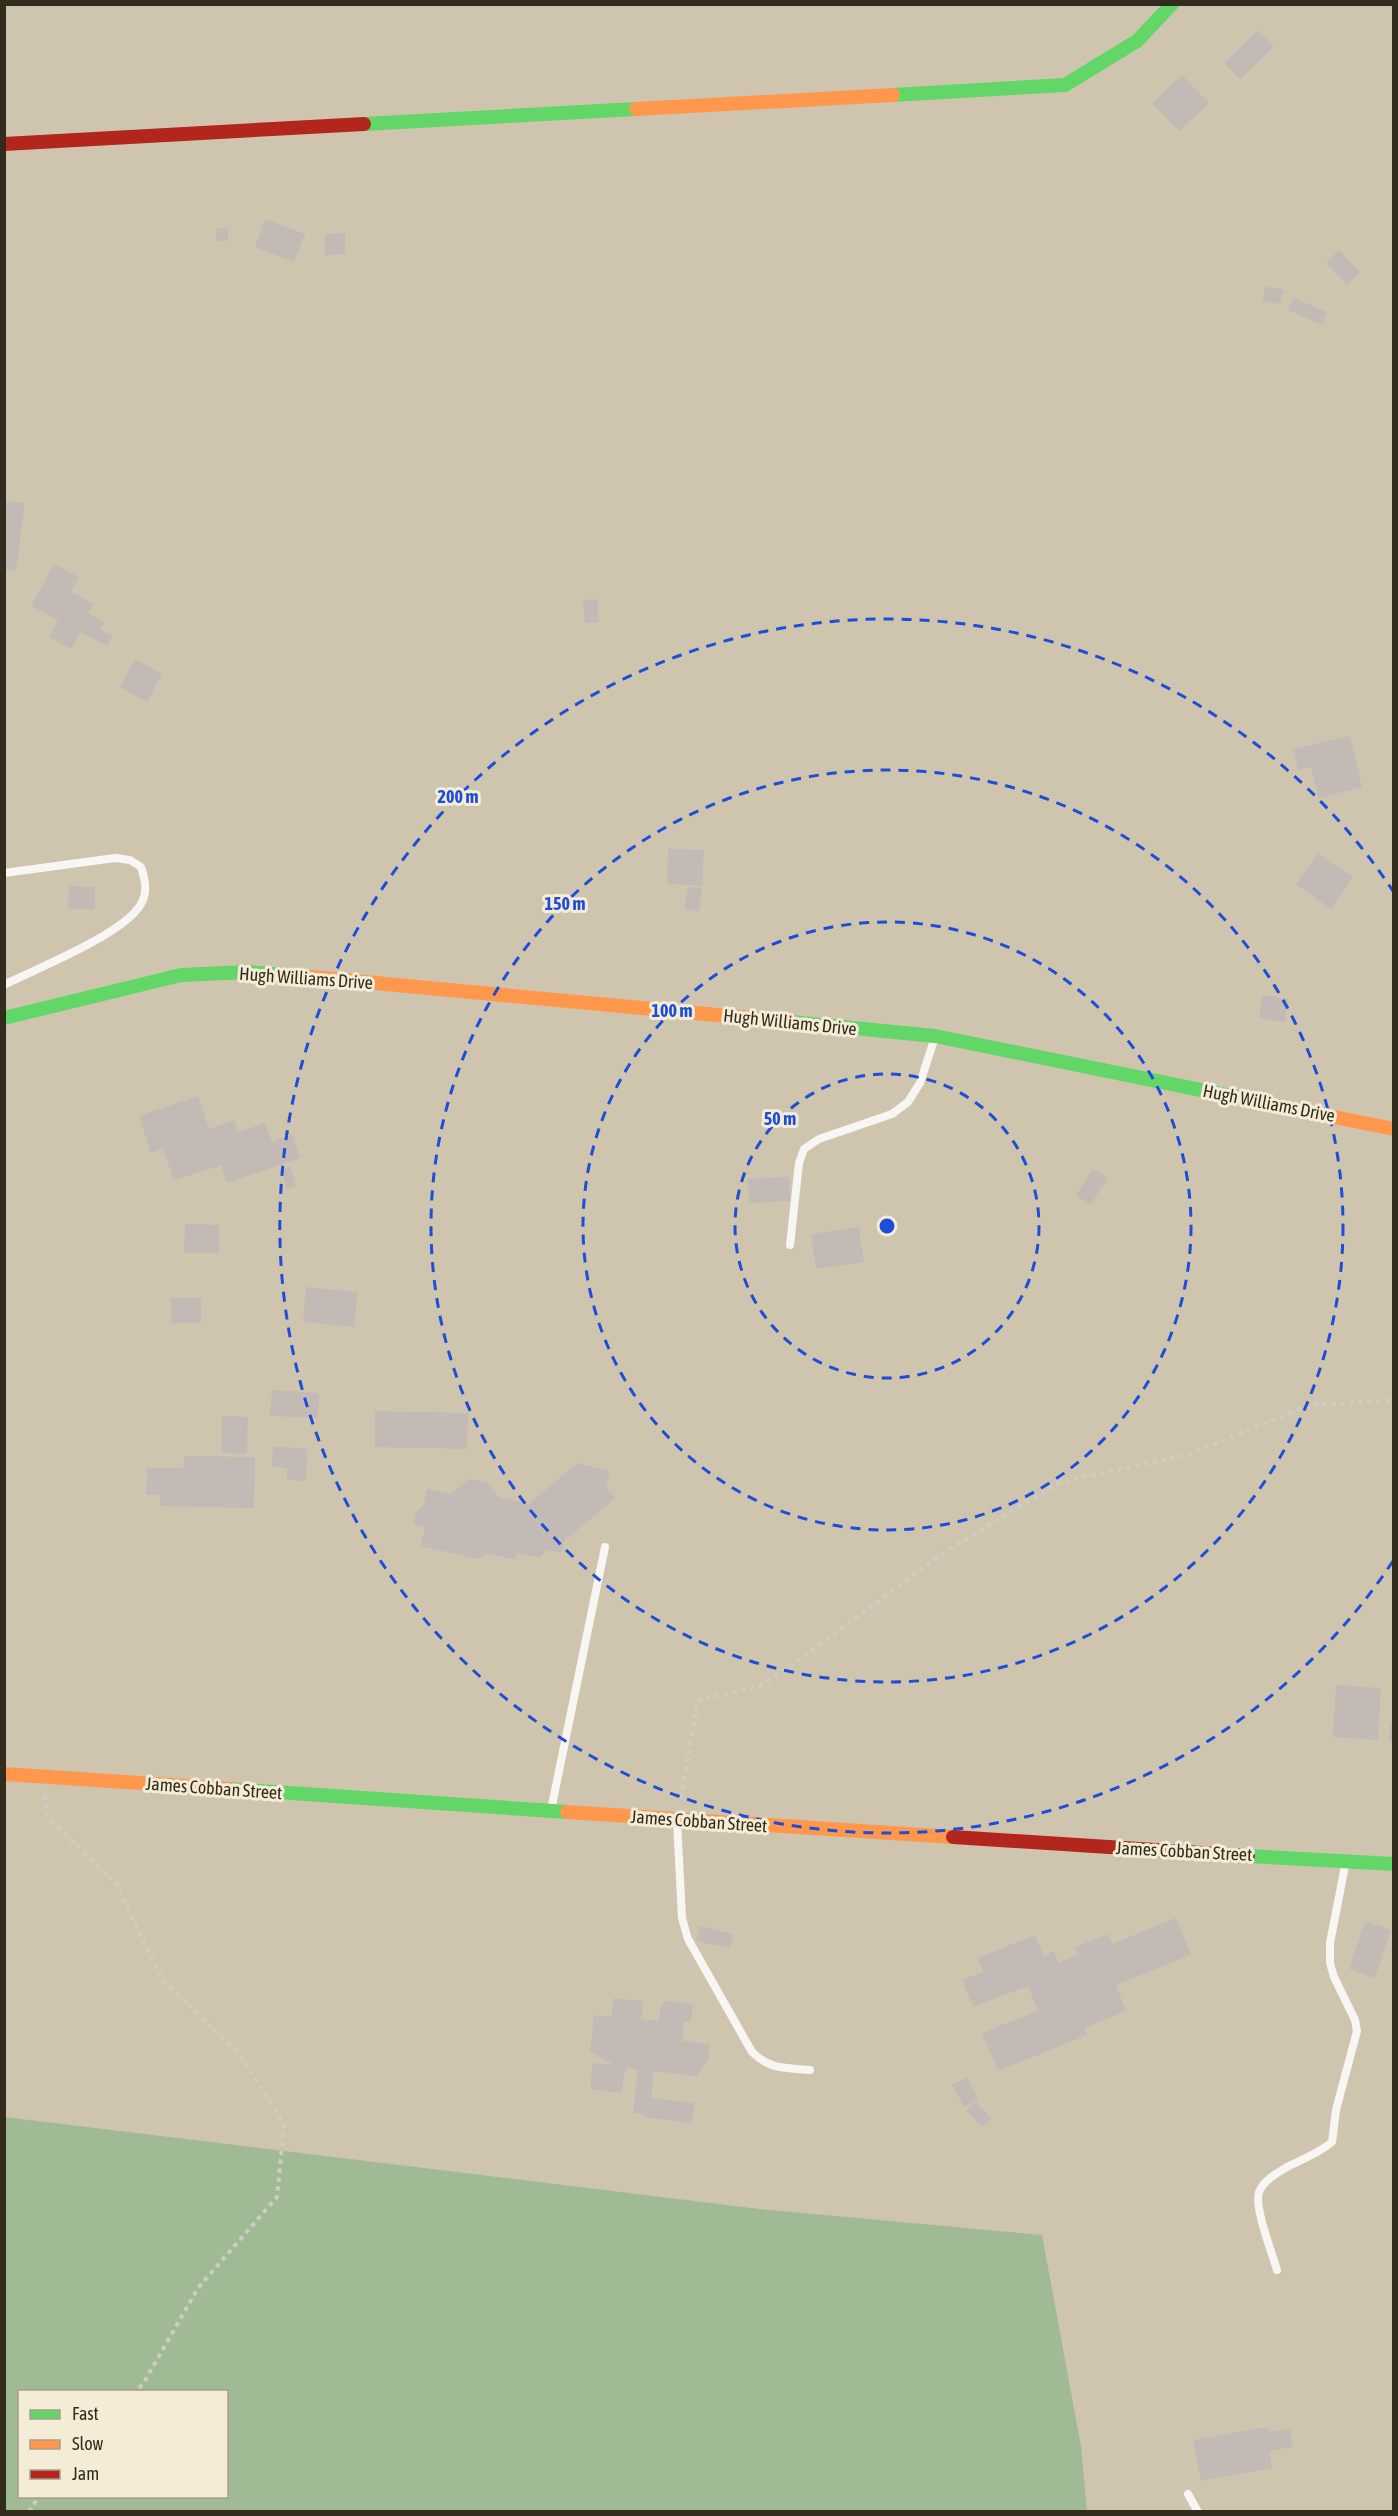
<svg xmlns="http://www.w3.org/2000/svg" width="1398" height="2516" viewBox="0 0 1398 2516" font-family="'Asap Condensed',sans-serif">
<style>
.green{fill:#a1ba96;fill-rule:evenodd}
.building{fill:#c3b9b5}
.lines{fill:none;stroke-linecap:round;stroke-linejoin:round}
.path{stroke:#ceccc5;stroke-width:4;stroke-dasharray:4.5 4.5;stroke-linecap:butt}
.lane{stroke:#f8f6f3;stroke-width:8}
.fast{stroke:#63d668;stroke-width:14}
.slow{stroke:#ff974d;stroke-width:14}
.jam{stroke:#b3261e;stroke-width:14}
.ring{fill:none;stroke:#1d4ed8;stroke-width:3;stroke-dasharray:10 8}
.labels{text-anchor:middle;dominant-baseline:central;stroke-width:6;stroke-linejoin:round;paint-order:stroke}
.street-label{font-size:18px;fill:#322c1c;stroke:#f5ecd8}
.centre{fill:#1d4ed8;stroke:#f5ecd8;stroke-width:3}
.ring-label{font-size:18px;text-anchor:middle;font-weight:bold;fill:#1d4ed8;stroke:#f5ecd8;stroke-width:6;stroke-linejoin:round;paint-order:stroke}
</style>
<rect width="100%" height="100%" fill="#cfc5af"/>
<!-- green -->
<path class="green" d="M5,2117L760,2209L1042,2235L1081,2446L1087,2511H5ZM20,2392H226V2496H20Z"/>
<!-- building -->
<g class="building">
<path d="M1258,30L1274,47L1240,79L1224,63Z"/>
<path d="M1182,75L1209,103L1179,131L1152,103Z"/>
<path d="M265,219L305,234L294,262L255,247Z"/>
<path d="M217,228H228V241H216Z"/>
<path d="M345,233V254L325,255V234Z"/>
<path d="M1339,250L1361,272L1347,285L1326,263Z"/>
<path d="M1266,286L1284,290L1280,304L1262,300Z"/>
<path d="M1294,298L1327,312L1322,325L1288,310Z"/>
<path d="M4,501L25,503L16,571L4,570Z"/>
<path d="M54,564L79,577L71,592L93,604L88,613L104,622L100,629L112,636L107,646L80,632L71,649L49,637L58,620L31,606Z"/>
<path d="M597,599L599,622L585,623L583,600Z"/>
<path d="M135,659L162,674L147,702L120,687Z"/>
<path d="M1350,736L1362,787L1319,798L1311,767L1298,770L1293,749Z"/>
<path d="M668,849L704,850L702,886L667,884Z"/>
<path d="M1318,853L1353,877L1331,909L1296,884Z"/>
<path d="M69,886L95,887V909H68Z"/>
<path d="M688,887L702,888L699,911L685,909Z"/>
<path d="M1262,995L1288,999L1285,1022L1259,1018Z"/>
<path d="M198,1096L209,1129L234,1120L238,1132L265,1123L272,1142L292,1135L300,1158L227,1183L221,1165L174,1180L163,1149L151,1153L139,1116Z"/>
<path d="M290,1167L296,1186L287,1189L281,1170Z"/>
<path d="M1093,1169L1108,1178L1090,1205L1076,1195Z"/>
<path d="M789,1177L790,1201L749,1203L748,1179Z"/>
<path d="M185,1224L219,1225V1253H184Z"/>
<path d="M859,1227L864,1262L816,1269L811,1234Z"/>
<path d="M306,1287L358,1292L354,1327L303,1322Z"/>
<rect x="171" y="1298" width="30" height="25"/>
<path d="M272,1390L319,1393L318,1418L270,1416Z"/>
<path d="M375,1411L468,1413L467,1449L375,1447Z"/>
<path d="M222,1416L248,1417L247,1454L222,1453Z"/>
<path d="M273,1447L307,1448L306,1481L287,1480V1468L272,1467Z"/>
<path d="M184,1456L255,1457L254,1508L160,1506V1495H146L147,1468H183Z"/>
<path d="M577,1463L610,1471L606,1488L615,1498L564,1541L561,1553L548,1550L540,1558L517,1553L515,1560L486,1553L478,1559L421,1546L425,1527L413,1524L416,1512L424,1505L427,1489L451,1494L469,1479L487,1483L499,1497L529,1504Z"/>
<path d="M1336,1685L1381,1688L1378,1740L1333,1737Z"/>
<path d="M1390,1722H1394V1741H1389Z"/>
<path d="M1176,1918L1191,1955L1116,1985L1126,2011L1084,2028L1087,2035L998,2071L982,2033L1038,2011L1028,1986L973,2007L962,1980L983,1972L977,1958L1035,1935L1044,1956L1054,1951L1059,1963L1078,1955L1075,1947L1108,1934L1112,1944Z"/>
<path d="M1365,1921L1391,1930L1375,1978L1349,1969Z"/>
<path d="M700,1926L733,1934L730,1948L696,1941Z"/>
<path d="M614,1998L643,2001L641,2019L659,2021L660,2009L665,2001L693,2004L691,2022H684L682,2041L710,2044L709,2057L697,2076L654,2071L651,2098L694,2103L692,2123L649,2118L642,2114L633,2113L638,2071L629,2066L624,2074L622,2093L590,2089L593,2063L614,2065L590,2051L594,2015L611,2017Z"/>
<path d="M967,2077L978,2099L964,2107L952,2085Z"/>
<path d="M975,2102L992,2118L983,2127L966,2111Z"/>
<path d="M1268,2427L1269,2432L1290,2429L1293,2447L1269,2451L1272,2468L1201,2481L1193,2440Z"/>
</g>
<g class="lines">
<!-- path -->
<g class="path">
<path d="M45,1795L47,1816L117,1885L161,1978L240,2055L284,2124L277,2197L198,2288L143,2384L134,2392"/>
<path d="M681,1798L698,1700L760,1686L820,1645L937,1557L1060,1482L1187,1455L1310,1405L1394,1400"/>
<path d="M29,2512L39,2496"/>
</g>
<!-- lane -->
<g class="lane">
<path d="M4,873L115,858L130,860L141,867C145,879 148,892 141,904C124,934 38,968 4,985"/>
<path d="M790,1245L799,1163L804,1149L819,1139L892,1114L908,1102L920,1083L935,1037"/>
<path d="M551,1810L605,1547"/>
<path d="M677,1821L682,1918L688,1939L752,2052C770,2070 786,2068 810,2070"/>
<path d="M1277,2270C1272,2253 1254,2207 1259,2192C1264,2180 1277,2173 1287,2167C1303,2159 1317,2154 1332,2142L1336,2110L1357,2031L1355,2020L1334,1977L1330,1963V1943L1346,1861"/>
<path d="M1188,2494L1198,2512"/>
</g>
<!-- fast -->
<g class="fast">
<path d="M893,95L1065,85L1137,41L1172,4"/>
<path d="M364,124L636,109"/>
<path d="M4,1018L181,975L248,972L311,977"/>
<path d="M792,1022L935,1036L1299,1110"/>
<path d="M231,1789L567,1812"/>
<path d="M1248,1856L1394,1864"/>
</g>
<!-- slow -->
<g class="slow">
<path d="M636,109L893,95"/>
<path d="M311,977L792,1022"/>
<path d="M1299,1110L1394,1129"/>
<path d="M4,1774L231,1789"/>
<path d="M567,1812L953,1837"/>
</g>
<!-- jam -->
<g class="jam">
<path d="M4,144L364,124"/>
<path d="M953,1837L1248,1856"/>
</g>
</g>
<!-- distance rings -->
<g class="ring">
<circle cx="887" cy="1226" r="152"/>
<circle cx="887" cy="1226" r="304"/>
<circle cx="887" cy="1226" r="456"/>
<path d="M1393 1561A607 607 0 1 1 1393 891"/>
</g>
<g class="labels">
<!-- street labels -->
<g class="street-label">
<text transform="translate(306 978) rotate(4)">Hugh Williams Drive</text>
<text transform="translate(790 1022) rotate(6)">Hugh Williams Drive</text>
<text transform="translate(1269 1103) rotate(11)">Hugh Williams Drive</text>
<text transform="translate(214 1788) rotate(4)">James Cobban Street</text>
<text transform="translate(699 1821) rotate(4)">James Cobban Street</text>
<text transform="translate(1184 1851) rotate(3)">James Cobban Street</text>
</g>
</g>
<circle cx="887" cy="1226" r="9" class="centre"/>
<g class="ring-label">
<text x="458" y="803">200 m</text>
<text x="565" y="910">150 m</text>
<text x="672" y="1017">100 m</text>
<text x="780" y="1125">50 m</text>
</g>
<!-- border -->
<rect width="1398" height="2516" fill="none" stroke="#322c1c" stroke-width="12"/>
<!-- legend -->
<rect x="18" y="2390" width="210" height="108" fill="#f5ecd8" stroke="#a79f8d" stroke-width="1.5"/>
<rect x="30" y="2410" width="30" height="9" fill="#63d668" stroke="#a79f8d" stroke-width="1.5"/>
<text x="72" y="2420" font-size="18" fill="#322c1c">Fast</text>
<rect x="30" y="2440" width="30" height="9" fill="#ff974d" stroke="#a79f8d" stroke-width="1.5"/>
<text x="72" y="2450" font-size="18" fill="#322c1c">Slow</text>
<rect x="30" y="2470" width="30" height="9" fill="#b3261e" stroke="#a79f8d" stroke-width="1.5"/>
<text x="72" y="2480" font-size="18" fill="#322c1c">Jam</text>
</svg>
